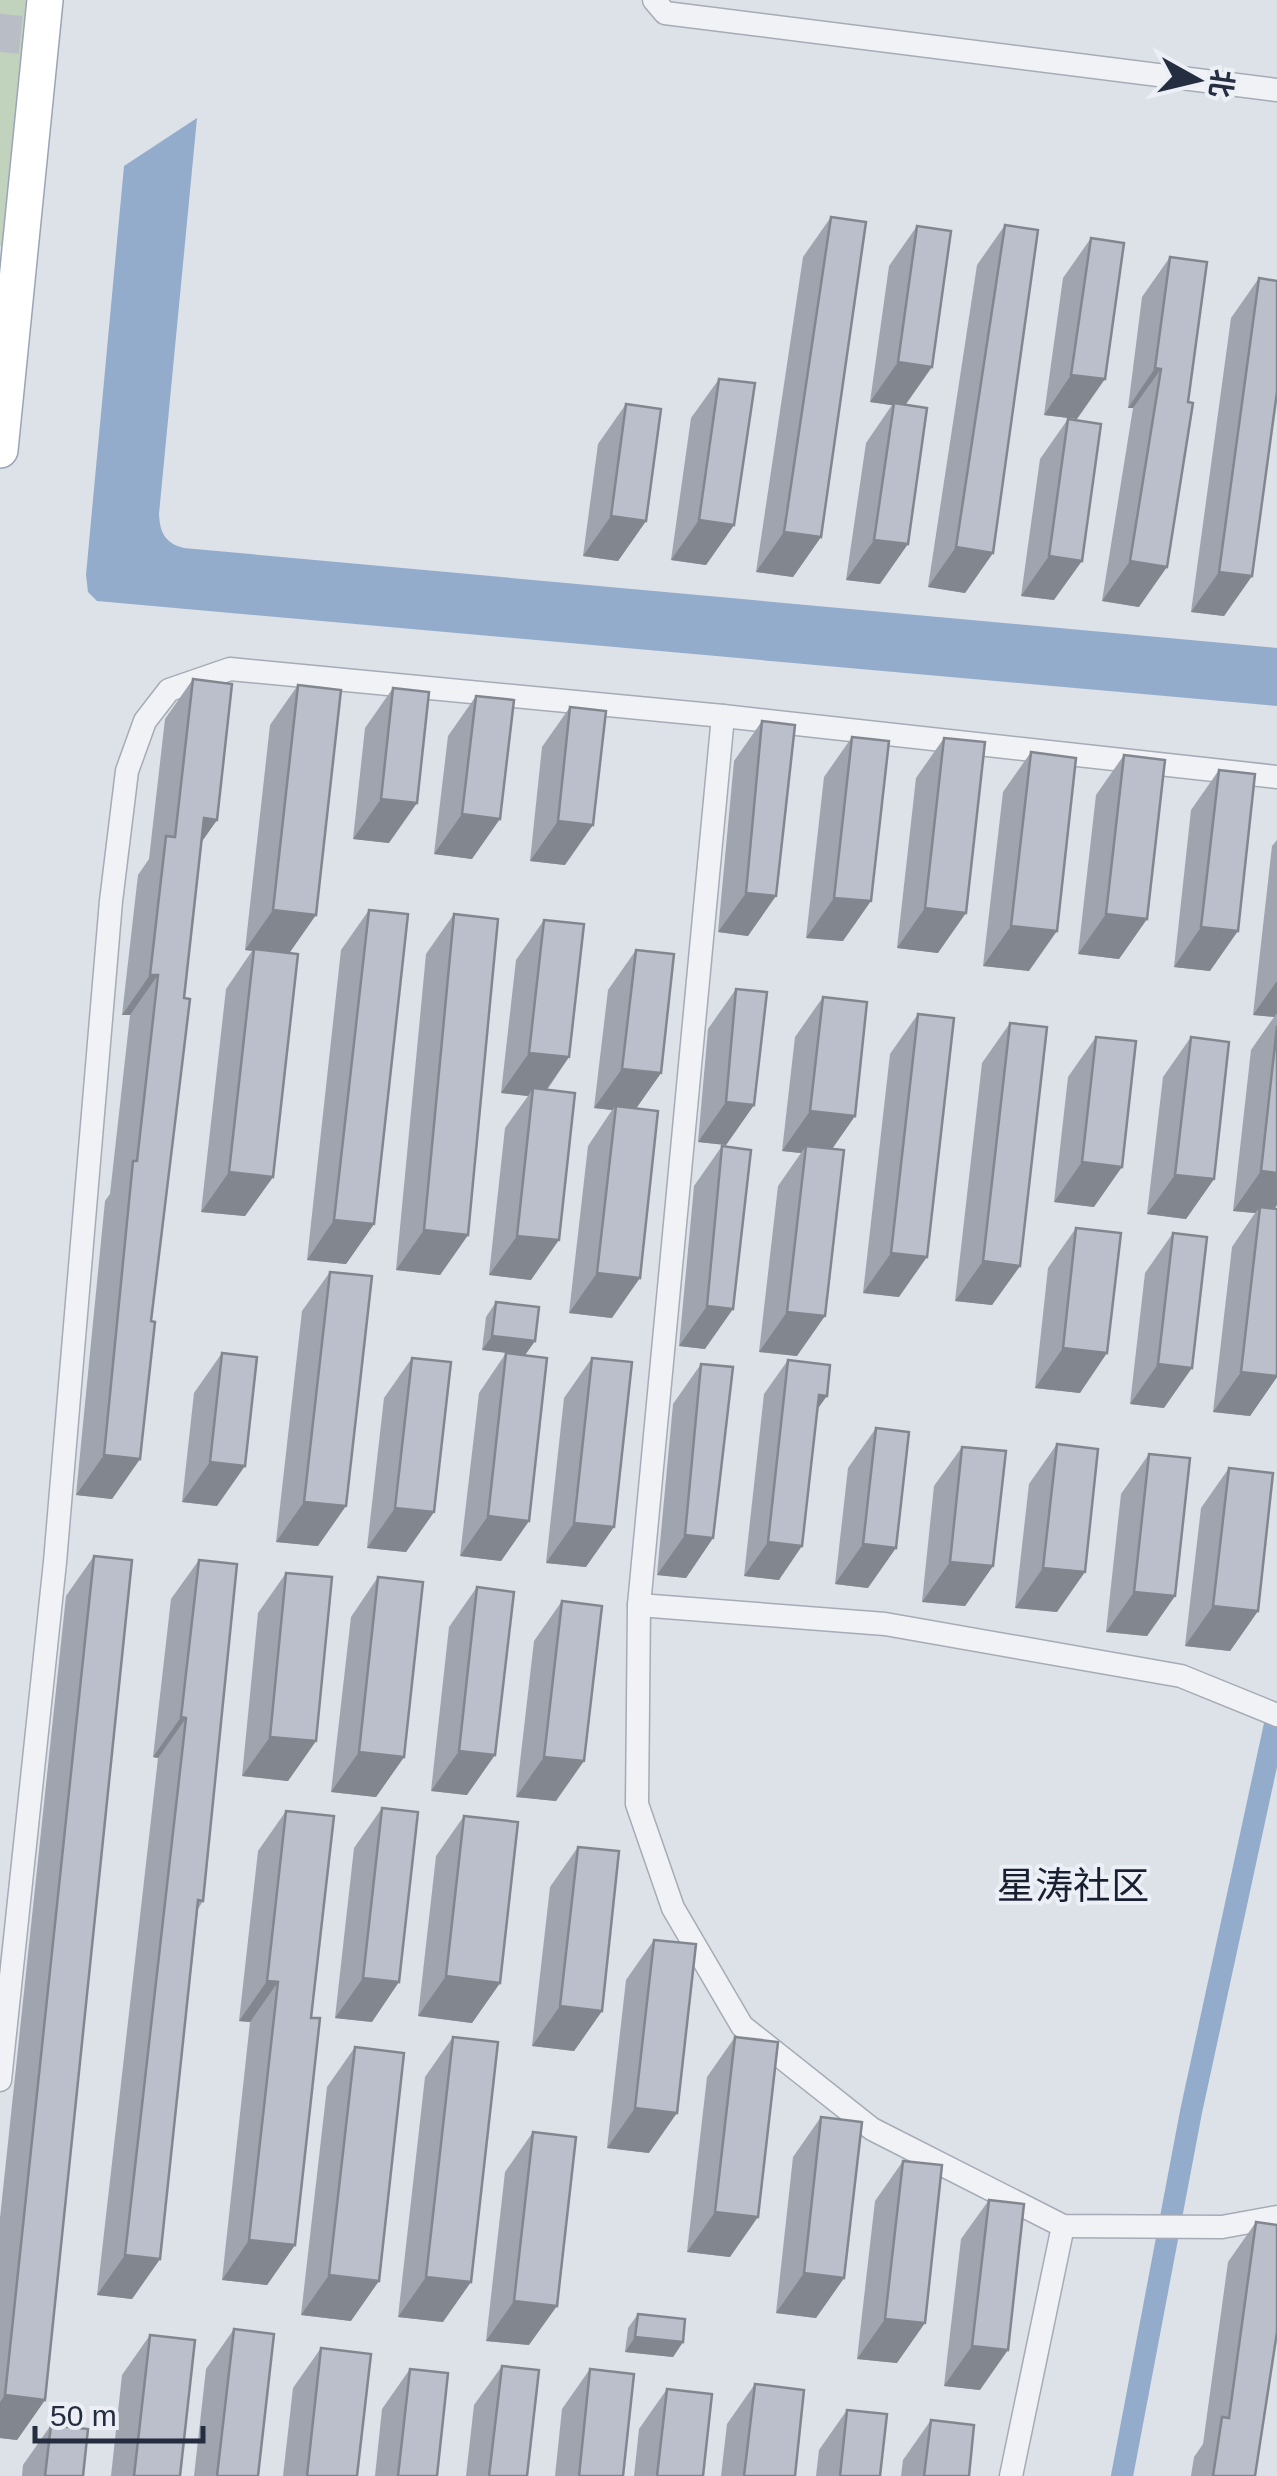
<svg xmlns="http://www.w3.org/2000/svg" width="1277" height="2476" viewBox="0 0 1277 2476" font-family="Helvetica,'Noto Sans SC',sans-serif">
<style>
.green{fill:#c2d3bd}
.water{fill:#94accc}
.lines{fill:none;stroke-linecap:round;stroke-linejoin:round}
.canal{stroke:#94accc;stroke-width:22}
.trunk-tunnel{stroke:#b8bdc6;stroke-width:38;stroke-dasharray:38 19;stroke-linecap:butt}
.minor-casing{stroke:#a6abb6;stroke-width:25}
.primary-casing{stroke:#9ba4b5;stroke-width:38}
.minor{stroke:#f0f2f6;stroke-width:22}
.primary{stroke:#fff;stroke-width:35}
.wall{fill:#a0a4af}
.shaded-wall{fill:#82868e}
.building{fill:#babfcb;stroke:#82868e;stroke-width:2.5}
.labels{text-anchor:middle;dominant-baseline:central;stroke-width:8;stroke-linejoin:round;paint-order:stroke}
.neighbourhood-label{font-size:38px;fill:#181f30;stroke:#ecf0f6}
</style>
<rect width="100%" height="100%" fill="#dde1e8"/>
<!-- green -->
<path class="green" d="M0,0H34L6,247L0,246Z"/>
<!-- water -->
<path class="water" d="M197,118L159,514C160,533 165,543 184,548L1277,648V706L97,601L88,592L86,575L124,166Z"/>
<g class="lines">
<!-- canal -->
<path class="canal" d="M1122,2476L1191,2112L1277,1715"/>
<!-- trunk-tunnel -->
<path class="trunk-tunnel" d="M0,52L5,0"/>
<!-- minor casing -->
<g class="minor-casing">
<g id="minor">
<path d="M654,0L665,13L1277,90"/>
<path d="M723,716L639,1605L637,1804L673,1908L742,2026L872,2129L1063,2226L1222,2227L1277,2217"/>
<path d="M639,1605L885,1624L1181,1676L1277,1715"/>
<path d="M0,2080L55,1562L111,901L127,771L145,721L169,690L230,669L723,716L1277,777"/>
<path d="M1011,2476L1063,2226"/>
</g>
</g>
<!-- primary casing -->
<g class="primary-casing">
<path id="primary" d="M0,450L45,0"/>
</g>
<!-- minor -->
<use href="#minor" class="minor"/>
<!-- primary -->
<use href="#primary" class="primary"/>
</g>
<!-- wall -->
<g class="wall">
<path d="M831,217L821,537L793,577L756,572L803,257Z"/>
<path d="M1005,225L993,553L965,593L928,587L977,265Z"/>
<path d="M917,226L905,405L880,584L846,580L866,443L892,405L870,402L889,266Z"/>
<path d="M1091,238L1077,419L1044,415L1063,278Z"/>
<path d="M1170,257L1139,607L1102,601L1133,408H1128L1142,297Z"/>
<path d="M1259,278L1252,576L1224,616L1191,612L1231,318Z"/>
<path d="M719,379L734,525L706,565L671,560L691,418Z"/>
<path d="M626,404L646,521L618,561L583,556L598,444Z"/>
<path d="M1068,419L1054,600L1021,596L1040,459Z"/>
<path d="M193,679L217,820L201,842L151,1321L140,1459L112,1499L76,1495L105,1201L110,1194L130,1015H122L138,875L149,859L165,719Z"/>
<path d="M298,685L289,953L273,1177L245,1216L201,1212L226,989L252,951L245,950L270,725Z"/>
<path d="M393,688L389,843L353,839L365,728Z"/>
<path d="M476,696L472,859L434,854L448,736Z"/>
<path d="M570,707L565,865L530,861L542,747Z"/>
<path d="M762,721L748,936L718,932L734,761Z"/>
<path d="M852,737L843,941L806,938L824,777Z"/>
<path d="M944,738L938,953L897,948L916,778Z"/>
<path d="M1031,752L1029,971L983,966L1003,792Z"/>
<path d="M1124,755L1147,919L1119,959L1078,954L1096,795Z"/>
<path d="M1219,770L1210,971L1174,967L1191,810Z"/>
<path d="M1277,840V1205L1274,1209H1277V1377L1250,1416L1213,1412L1232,1247L1255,1213L1233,1211L1251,1050L1274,1017L1253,1015L1272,846Z"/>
<path d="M369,910L374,1224L346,1264L307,1260L341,950Z"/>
<path d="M454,914L468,1235L440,1275L396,1270L426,954Z"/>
<path d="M544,920L569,1057L547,1090L531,1280L489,1275L505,1128L528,1096L501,1093L516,960Z"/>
<path d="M636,950L661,1073L636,1108L612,1318L569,1313L588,1146L612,1110L594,1108L608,990Z"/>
<path d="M736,989L754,1105L726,1145L698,1142L708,1029Z"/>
<path d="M823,997L855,1116L832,1149L797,1356L759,1352L778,1186L801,1153L782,1151L795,1037Z"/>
<path d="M918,1014L899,1297L863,1293L890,1054Z"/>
<path d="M1010,1023L1020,1266L992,1305L955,1301L982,1063Z"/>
<path d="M1096,1037L1094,1207L1054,1202L1068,1077Z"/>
<path d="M1191,1037L1214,1179L1186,1219L1147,1214L1163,1077Z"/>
<path d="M722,1146L705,1349L679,1346L694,1186Z"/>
<path d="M1076,1228L1080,1393L1035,1388L1048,1268Z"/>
<path d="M1173,1233L1164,1408L1130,1404L1145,1273Z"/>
<path d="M330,1272L318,1546L276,1542L302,1311Z"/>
<path d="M496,1302L535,1341L525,1355L482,1350L486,1317Z"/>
<path d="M222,1353L217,1506L182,1502L194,1393Z"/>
<path d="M506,1353L529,1521L501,1561L460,1556L479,1393Z"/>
<path d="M412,1358L434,1512L406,1552L367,1548L384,1398Z"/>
<path d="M592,1358L586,1567L546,1563L564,1398Z"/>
<path d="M788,1360L818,1408L779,1580L744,1576L764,1394Z"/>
<path d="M701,1364L713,1538L686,1578L657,1575L673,1404Z"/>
<path d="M876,1428L868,1588L835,1584L848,1468Z"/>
<path d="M1057,1444V1612L1015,1608L1029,1484Z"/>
<path d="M962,1447L993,1566L965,1606L922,1602L934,1486Z"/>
<path d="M1149,1454L1175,1596L1147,1636L1106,1632L1121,1494Z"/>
<path d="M1229,1468L1258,1611L1230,1651L1185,1646L1201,1508Z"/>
<path d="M94,1556L45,2400L17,2440L0,2438V2218L66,1596Z"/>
<path d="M199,1560L203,1901L198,1909L160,2259L132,2299L97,2295L158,1758L153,1757L171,1599Z"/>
<path d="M286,1573L316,1741L288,1781L242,1776L258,1613Z"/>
<path d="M378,1577L404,1757L376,1797L331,1792L351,1617Z"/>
<path d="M477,1587L467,1795L431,1791L449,1627Z"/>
<path d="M562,1601L556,1801L516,1797L534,1641Z"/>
<path d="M382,1808L372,2022L335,2018L354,1848Z"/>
<path d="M286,1811L311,2018L295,2245L267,2285L222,2280L250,2022L239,2021L258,1851Z"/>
<path d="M464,1816L500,1983L472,2023L418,2016L436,1856Z"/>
<path d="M578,1847L602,2011L574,2051L532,2046L550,1887Z"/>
<path d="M654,1940L649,2153L607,2148L626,1980Z"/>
<path d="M453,2037L443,2322L398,2317L425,2077Z"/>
<path d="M735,2037L730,2257L687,2252L707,2077Z"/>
<path d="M355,2047L351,2321L301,2315L327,2087Z"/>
<path d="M821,2117L844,2278L816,2318L776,2313L793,2157Z"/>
<path d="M533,2132L529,2345L486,2341L505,2172Z"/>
<path d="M903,2161L897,2363L857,2359L875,2201Z"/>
<path d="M989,2200L980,2390L944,2386L961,2239Z"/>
<path d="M1256,2222L1255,2476H1191L1194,2457L1203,2444L1228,2262Z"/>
<path d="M638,2314L683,2342L673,2357L625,2352L628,2328Z"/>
<path d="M234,2329L258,2476H194L206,2369Z"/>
<path d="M150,2335L180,2476H111L122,2375Z"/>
<path d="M321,2348L357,2476H283L293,2388Z"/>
<path d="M502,2366L527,2476H466L474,2405Z"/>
<path d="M410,2369L437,2476H375L382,2409Z"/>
<path d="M590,2369L623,2476H555L562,2409Z"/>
<path d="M755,2384L795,2476H721L727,2424Z"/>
<path d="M667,2389L703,2476H634L639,2429Z"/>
<path d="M847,2410L880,2476H816L819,2450Z"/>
<path d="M931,2420L969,2476H901L903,2460Z"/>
<path d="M51,2425L83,2476H22L23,2465Z"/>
</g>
<!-- shaded-wall -->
<g class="shaded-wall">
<path d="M898,362L932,367L904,407L870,402Z"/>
<path d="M1155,368L1161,369L1133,408H1128Z"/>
<path d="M1071,375L1105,379L1077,419L1044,415Z"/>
<path d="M611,516L646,521L618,561L583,556Z"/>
<path d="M699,520L734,525L706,565L671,560Z"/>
<path d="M784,532L821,537L793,577L756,572Z"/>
<path d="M874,540L908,544L880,584L846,580Z"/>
<path d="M956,547L993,553L965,593L928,587Z"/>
<path d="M1049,556L1082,561L1054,600L1021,596Z"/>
<path d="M1130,561L1167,567L1139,607L1102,601Z"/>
<path d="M1219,572L1252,576L1224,616L1191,612Z"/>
<path d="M381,799L417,803L389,843L353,839Z"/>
<path d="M462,814L500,819L472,859L434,854Z"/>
<path d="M204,818L217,820L189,860Z"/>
<path d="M558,821L593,825L565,865L530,861Z"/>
<path d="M746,893L776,896L748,936L718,932Z"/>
<path d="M834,898L871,901L843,941L806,938Z"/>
<path d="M925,908L966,913L938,953L897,948Z"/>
<path d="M273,910L316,915L288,955L245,950Z"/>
<path d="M1106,914L1147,919L1119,959L1078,954Z"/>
<path d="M1011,926L1057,931L1029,971L983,966Z"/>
<path d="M1201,927L1238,931L1210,971L1174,967Z"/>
<path d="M150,975H158L130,1015H122Z"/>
<path d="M1277,981V1013L1274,1017L1253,1015Z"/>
<path d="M529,1053L569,1057L541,1097L533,1088L528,1096L501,1093Z"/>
<path d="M622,1069L661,1073L633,1113L616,1106L612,1110L594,1108Z"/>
<path d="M726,1102L754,1105L726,1145L698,1142Z"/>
<path d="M810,1111L855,1116L827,1156L806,1146L801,1153L782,1151Z"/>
<path d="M1082,1162L1122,1167L1094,1207L1054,1202Z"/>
<path d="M1261,1171L1277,1173V1205L1270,1215L1260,1207L1255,1213L1233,1211Z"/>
<path d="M229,1172L273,1177L245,1216L201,1212Z"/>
<path d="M1175,1175L1214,1179L1186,1219L1147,1214Z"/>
<path d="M334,1220L374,1224L346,1264L307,1260Z"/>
<path d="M424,1230L468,1235L440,1275L396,1270Z"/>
<path d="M517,1236L559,1240L531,1280L489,1275Z"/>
<path d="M891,1253L927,1257L899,1297L863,1293Z"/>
<path d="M983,1261L1020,1266L992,1305L955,1301Z"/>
<path d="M597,1273L640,1278L612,1318L569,1313Z"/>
<path d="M707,1306L733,1309L705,1349L679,1346Z"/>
<path d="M787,1312L825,1316L797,1356L759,1352Z"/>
<path d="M492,1336L535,1341L525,1355L482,1350Z"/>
<path d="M1063,1348L1107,1353L1080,1393L1035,1388Z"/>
<path d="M1158,1364L1192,1368L1164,1408L1130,1404Z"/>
<path d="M1241,1372L1277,1377L1250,1416L1213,1412Z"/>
<path d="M819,1395L827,1396L803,1429Z"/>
<path d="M104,1455L140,1459L112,1499L76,1495Z"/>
<path d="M210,1462L245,1466L217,1506L182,1502Z"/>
<path d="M304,1502L346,1506L318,1546L276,1542Z"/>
<path d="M395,1508L434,1512L406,1552L367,1548Z"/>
<path d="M488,1516L529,1521L501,1561L460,1556Z"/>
<path d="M574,1523L614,1527L586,1567L546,1563Z"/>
<path d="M685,1535L713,1538L686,1578L657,1575Z"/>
<path d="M768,1542L802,1546L779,1580L744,1576Z"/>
<path d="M863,1544L896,1548L868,1588L835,1584Z"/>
<path d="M950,1562L993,1566L965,1606L922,1602Z"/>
<path d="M1043,1568L1085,1572L1057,1612L1015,1608Z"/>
<path d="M1134,1592L1175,1596L1147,1636L1106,1632Z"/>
<path d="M1213,1606L1258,1611L1230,1651L1185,1646Z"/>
<path d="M181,1717L186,1718L158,1758L153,1757Z"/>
<path d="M270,1737L316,1741L288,1781L242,1776Z"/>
<path d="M459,1751L495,1755L467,1795L431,1791Z"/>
<path d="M359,1752L404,1757L376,1797L331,1792Z"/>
<path d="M544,1757L584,1761L556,1801L516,1797Z"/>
<path d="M446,1976L500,1983L472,2023L418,2016Z"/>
<path d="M363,1978L399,1982L372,2022L335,2018Z"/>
<path d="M267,1981L278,1982L250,2022L239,2021Z"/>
<path d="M560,2006L602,2011L574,2051L532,2046Z"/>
<path d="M635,2108L677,2113L649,2153L607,2148Z"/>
<path d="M715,2212L758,2217L730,2257L687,2252Z"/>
<path d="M249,2240L295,2245L267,2285L222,2280Z"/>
<path d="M125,2255L160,2259L132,2299L97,2295Z"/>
<path d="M804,2273L844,2278L816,2318L776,2313Z"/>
<path d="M329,2275L379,2281L351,2321L301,2315Z"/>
<path d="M426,2277L471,2282L443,2322L398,2317Z"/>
<path d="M514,2301L557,2306L529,2345L486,2341Z"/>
<path d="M885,2319L925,2323L897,2363L857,2359Z"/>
<path d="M635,2337L683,2342L673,2357L625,2352Z"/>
<path d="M972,2346L1008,2350L980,2390L944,2386Z"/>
<path d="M5,2395L45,2400L17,2440L0,2438V2402Z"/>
</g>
<!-- building -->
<g class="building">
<path d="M831,217L866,222L821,537L784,532Z"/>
<path d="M1005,225L1038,230L993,553L956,547Z"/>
<path d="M917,226L951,231L932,367L898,362Z"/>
<path d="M1091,238L1124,243L1105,379L1071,375Z"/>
<path d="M1170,257L1207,262L1188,402L1193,403L1167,567L1130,561L1161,369L1155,368Z"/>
<path d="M1259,278L1277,281V392L1252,576L1219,572Z"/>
<path d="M719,379L755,383L734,525L699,520Z"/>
<path d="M894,403L927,408L908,544L874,540Z"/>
<path d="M626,404L661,409L646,521L611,516Z"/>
<path d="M1068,419L1101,424L1082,561L1049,556Z"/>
<path d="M193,679L232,684L217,820L204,818L184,998L190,999L151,1321L155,1322L140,1459L104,1455L133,1161H137L158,975H150L166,836L175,837Z"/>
<path d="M298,685L341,690L316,915L273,910Z"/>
<path d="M393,688L429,692L417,803L381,799Z"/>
<path d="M476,696L514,700L500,819L462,814Z"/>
<path d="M570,707L606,711L593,825L558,821Z"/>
<path d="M762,721L795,725L776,896L746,893Z"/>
<path d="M852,737L889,741L871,901L834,898Z"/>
<path d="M944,738L985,742L966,913L925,908Z"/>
<path d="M1031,752L1076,758L1057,931L1011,926Z"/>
<path d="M1124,755L1165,760L1147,919L1106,914Z"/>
<path d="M1219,770L1255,774L1238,931L1201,927Z"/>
<path d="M369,910L408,914L374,1224L334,1220Z"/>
<path d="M454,914L498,919L468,1235L424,1230Z"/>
<path d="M544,920L584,924L569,1057L529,1053Z"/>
<path d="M254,949L298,954L273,1177L229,1172Z"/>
<path d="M636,950L674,954L661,1073L622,1069Z"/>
<path d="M736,989L767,992L754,1105L726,1102Z"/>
<path d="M823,997L867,1002L855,1116L810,1111Z"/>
<path d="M918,1014L954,1018L927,1257L891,1253Z"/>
<path d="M1010,1023L1047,1027L1020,1266L983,1261Z"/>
<path d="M1277,1026V1173L1261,1171Z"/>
<path d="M1096,1037L1136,1041L1122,1167L1082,1162Z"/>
<path d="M1191,1037L1229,1042L1214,1179L1175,1175Z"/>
<path d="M533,1088L575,1093L559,1240L517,1236Z"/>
<path d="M616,1106L658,1111L640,1278L597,1273Z"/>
<path d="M722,1146L751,1150L733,1309L707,1306Z"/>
<path d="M806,1146L844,1150L825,1316L787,1312Z"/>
<path d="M1260,1207L1277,1209V1376L1241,1372Z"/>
<path d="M1076,1228L1121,1233L1107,1353L1063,1348Z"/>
<path d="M1173,1233L1207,1237L1192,1368L1158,1364Z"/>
<path d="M330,1272L372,1276L346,1506L304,1502Z"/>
<path d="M496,1302L539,1307L535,1341L492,1336Z"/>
<path d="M222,1353L257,1357L245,1466L210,1462Z"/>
<path d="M506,1353L547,1358L529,1521L488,1516Z"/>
<path d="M412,1358L451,1362L434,1512L395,1508Z"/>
<path d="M592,1358L632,1362L614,1527L574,1523Z"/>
<path d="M788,1360L830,1365L827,1396L819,1395L802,1546L768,1542Z"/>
<path d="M701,1364L733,1367L713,1538L685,1535Z"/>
<path d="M876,1428L909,1432L896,1548L863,1544Z"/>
<path d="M1057,1444L1098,1449L1085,1572L1043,1568Z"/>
<path d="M962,1447L1006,1451L993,1566L950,1562Z"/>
<path d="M1149,1454L1190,1458L1175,1596L1134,1592Z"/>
<path d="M1229,1468L1273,1473L1258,1611L1213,1606Z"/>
<path d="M94,1556L132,1560L45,2400L5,2395Z"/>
<path d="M199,1560L237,1564L203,1901L198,1900L160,2259L125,2255L186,1718L181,1717Z"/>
<path d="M286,1573L332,1577L316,1741L270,1737Z"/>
<path d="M378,1577L423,1582L404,1757L359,1752Z"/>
<path d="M477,1587L514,1592L495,1755L459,1751Z"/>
<path d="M562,1601L602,1606L584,1761L544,1757Z"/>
<path d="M382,1808L418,1812L399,1982L363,1978Z"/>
<path d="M286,1811L334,1816L311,2018H320L295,2245L249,2240L278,1982L267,1981Z"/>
<path d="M464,1816L518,1822L500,1983L446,1976Z"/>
<path d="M578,1847L619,1851L602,2011L560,2006Z"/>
<path d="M654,1940L696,1944L677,2113L635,2108Z"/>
<path d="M453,2037L498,2042L471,2282L426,2277Z"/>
<path d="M735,2037L778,2042L758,2217L715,2212Z"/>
<path d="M355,2047L404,2053L379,2281L329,2275Z"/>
<path d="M821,2117L862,2122L844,2278L804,2273Z"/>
<path d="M533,2132L576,2137L557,2306L514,2301Z"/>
<path d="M903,2161L942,2165L925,2323L885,2319Z"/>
<path d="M989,2200L1024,2204L1008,2350L972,2346Z"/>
<path d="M1256,2222L1277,2225V2332L1255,2476H1213L1222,2417L1229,2418Z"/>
<path d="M638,2314L685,2319L683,2342L635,2337Z"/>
<path d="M234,2329L274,2334L258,2476H217Z"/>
<path d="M150,2335L195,2340L180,2476H134Z"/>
<path d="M321,2348L371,2354L357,2476H307Z"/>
<path d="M502,2366L539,2370L527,2476H489Z"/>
<path d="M410,2369L448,2373L437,2476H398Z"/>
<path d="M590,2369L634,2374L623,2476H579Z"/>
<path d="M755,2384L804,2390L795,2476H744Z"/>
<path d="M667,2389L712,2394L703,2476H657Z"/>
<path d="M847,2410L887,2414L880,2476H840Z"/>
<path d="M931,2420L974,2425L969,2476H924Z"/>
<path d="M51,2425L88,2429L83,2476H45Z"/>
</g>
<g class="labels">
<!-- neighbourhood labels -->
<g class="neighbourhood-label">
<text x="1073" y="1886">星涛社区</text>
</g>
</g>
<!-- north arrow -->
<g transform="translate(1197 80) rotate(98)" stroke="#ecf0f6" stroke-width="8" paint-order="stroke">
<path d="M0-8L18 38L0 25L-18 38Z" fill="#252d40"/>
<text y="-15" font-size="28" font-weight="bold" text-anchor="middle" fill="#252d40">北</text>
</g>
<!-- scale -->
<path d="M35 2426v15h168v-15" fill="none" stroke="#252d40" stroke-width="5"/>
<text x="50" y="2426" font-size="30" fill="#252d40" stroke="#ecf0f6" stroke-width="8" paint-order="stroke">50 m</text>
</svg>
